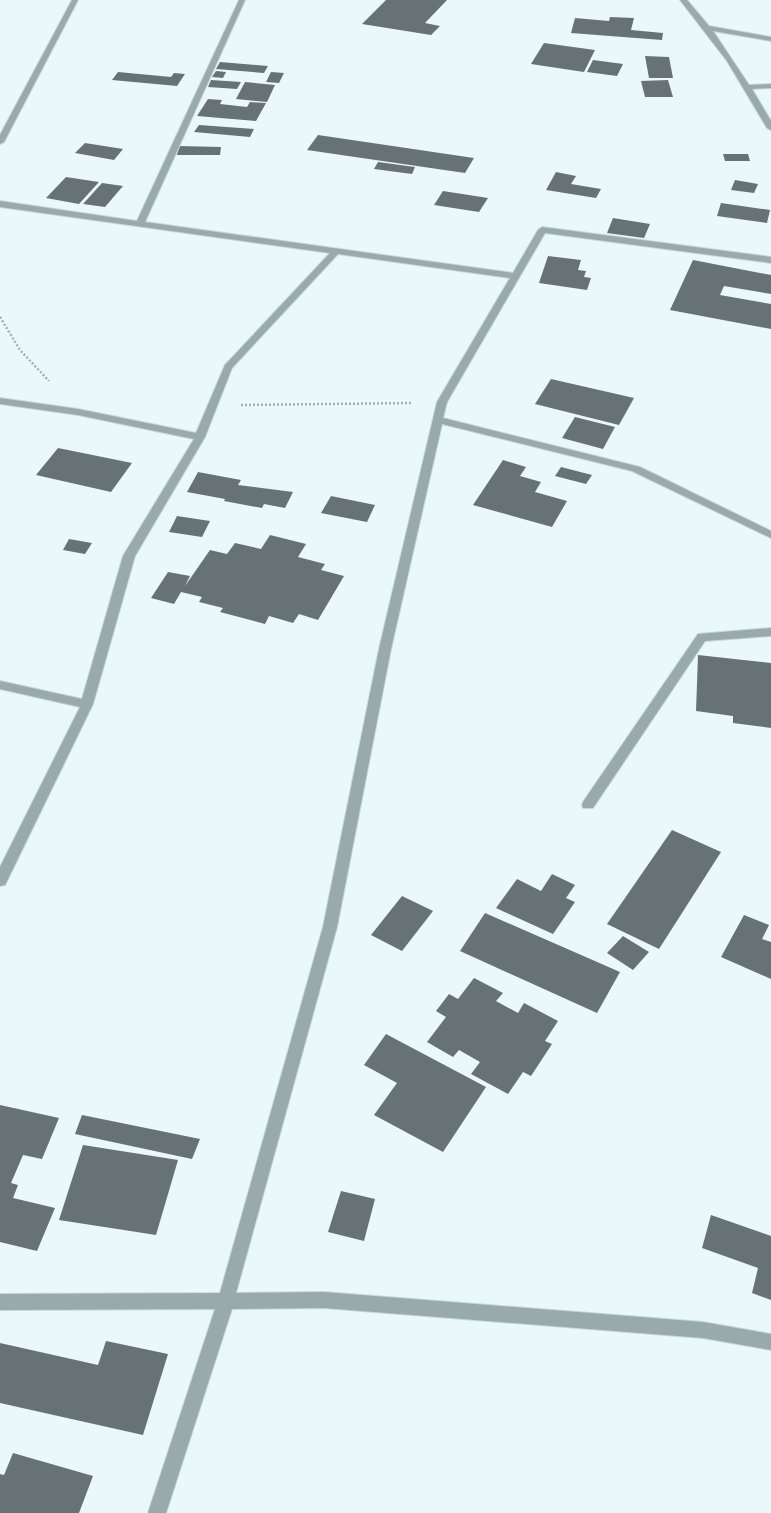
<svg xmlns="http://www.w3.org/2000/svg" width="771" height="1513" viewBox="0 0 771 1513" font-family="'Golos Text',sans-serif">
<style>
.building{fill:#677274}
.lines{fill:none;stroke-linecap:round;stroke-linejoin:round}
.minor-casing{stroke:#c9d5d6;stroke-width:2}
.path{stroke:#a5afb1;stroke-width:2.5;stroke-dasharray:2 2;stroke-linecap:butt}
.minor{fill:#98aaac;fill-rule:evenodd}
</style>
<rect width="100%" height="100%" fill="#ebf8fa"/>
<!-- building -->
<g class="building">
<path d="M386,0H447L425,23L440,26L431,35L362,24Z"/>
<path d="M610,17L634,18L631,30L663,33L662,40L571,33L575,18L609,21Z"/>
<path d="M544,43L595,50L584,72L531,64Z"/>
<path d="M645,56L669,57L673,78H649Z"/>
<path d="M593,60L623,64L617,76L587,72Z"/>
<path d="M220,62L268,66L264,73L216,69Z"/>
<path d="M216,71L226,72L223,78L212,77Z"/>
<path d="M118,72L171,77L174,73L185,74L177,86L112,80Z"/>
<path d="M271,72L284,73L279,83L266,82Z"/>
<path d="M211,80L241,82L237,89L208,87Z"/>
<path d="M668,80L673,97H645L641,81Z"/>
<path d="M245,82L275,85L267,102L236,99Z"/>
<path d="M208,99L222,100L220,104L247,107L250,102L266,103L256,121L197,116Z"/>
<path d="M199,125L254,129L250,137L194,132Z"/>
<path d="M318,135L474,158L465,173L307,150Z"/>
<path d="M85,143L123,149L114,160L75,153Z"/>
<path d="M179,146L221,147L220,155H177Z"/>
<path d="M723,154H748L750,161H725Z"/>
<path d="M378,162L415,167L412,174L374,169Z"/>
<path d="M556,172L576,176L571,184L601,189L596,198L546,190Z"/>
<path d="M66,177L99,182L79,204L46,198Z"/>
<path d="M735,180L758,184L754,193L731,190Z"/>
<path d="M102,183L123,186L105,207L83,204Z"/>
<path d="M443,191L488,198L479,212L434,205Z"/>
<path d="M721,203L770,210L767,223L717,216Z"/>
<path d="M613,218L650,224L644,238L607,233Z"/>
<path d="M548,256L581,260L578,270L586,271L584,277L591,278L587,290L539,283Z"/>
<path d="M693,260L771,275V294L724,286L720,295L771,304V329L670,310Z"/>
<path d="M551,379L634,398L619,425L535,404Z"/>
<path d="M575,417L615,427L603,449L562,438Z"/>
<path d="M58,448L132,463L111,492L36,475Z"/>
<path d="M503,460L526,467L520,476L541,482L535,492L567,501L552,527L473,505Z"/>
<path d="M561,467L592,475L586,484L555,476Z"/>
<path d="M198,472L241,480L238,485L293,492L285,508L264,504L262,508L224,501L225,499L187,492Z"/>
<path d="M331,496L375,505L367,522L321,513Z"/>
<path d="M177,516L210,521L202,537L169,532Z"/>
<path d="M270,535L306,544L298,557L325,564L321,570L344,576L318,620L299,614L293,623L269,616L265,624L220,612L223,608L199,602L202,597L181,592L174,604L151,598L168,572L190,576L185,586L210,550L227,554L235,543L261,549Z"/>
<path d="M69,539L92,543L85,554L63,550Z"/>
<path d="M698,655L771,663V728L733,723V716L696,711Z"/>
<path d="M672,830L721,852L659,949L607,924Z"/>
<path d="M552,874L575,885L566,898L575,902L553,934L496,908L517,879L541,891Z"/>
<path d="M402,896L433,911L402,951L371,935Z"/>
<path d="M485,913L620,972L597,1013L460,951Z"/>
<path d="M744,915L769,925L762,939L771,942V979L721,957Z"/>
<path d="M623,936L649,952L633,970L607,953Z"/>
<path d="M474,978L503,993L496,1001L518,1013L524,1003L558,1021L545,1041L552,1044L531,1076L523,1072L508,1094L471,1074L480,1062L459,1050L453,1057L427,1042L446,1017L436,1011L449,994L458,999Z"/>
<path d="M386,1034L486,1087L443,1152L374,1115L397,1083L364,1065Z"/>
<path d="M0,1105L59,1118L42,1159L23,1155L11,1183L18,1185L13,1198L55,1208L37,1251L0,1242Z"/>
<path d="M82,1115L200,1139L192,1159L75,1134Z"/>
<path d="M83,1145L178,1160L156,1235L59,1220Z"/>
<path d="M341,1191L375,1199L364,1241L328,1232Z"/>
<path d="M711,1215L771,1236V1300L752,1293L758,1268L702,1248Z"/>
<path d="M106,1341L168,1354L143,1435L0,1403V1343L98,1365Z"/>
<path d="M13,1453L93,1476L79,1513H0V1474L4,1475Z"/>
</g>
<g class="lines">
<!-- minor casing -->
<g class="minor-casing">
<g id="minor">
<path d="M72,0H78L4,142L0,144V135Z"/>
<path d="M239,0H245L145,222L513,273L538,230L542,227L771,257V263L545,233L447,402L443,418L640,467L771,531V538L632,471L442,424L391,649L337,927L236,1293L324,1292L703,1322L771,1334V1350L703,1338L324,1308L232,1309L166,1513H148L215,1309L0,1310V1294L220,1293L323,927L379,649L437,402L510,278L338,254L232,368L205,437L135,556L93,704L7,881L5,885L0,886V867L80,707L0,689V681L82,699L123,556L194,439L78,415L0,404V398L78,409L196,433L225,365L330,253L0,207V201L137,221Z"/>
<path d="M680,0H687L709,26L771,37V41L713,31L749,85L771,84V88L752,89L771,121V130L767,128L727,61Z"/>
<path d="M771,628V636L705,641L593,808H583L582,805L583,802L698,634Z"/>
</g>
</g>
<!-- path -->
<g class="path">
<path d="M0,317L20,350L49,381"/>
<path d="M241,405L413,403"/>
</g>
<!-- minor -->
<use href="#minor" class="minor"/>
</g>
</svg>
